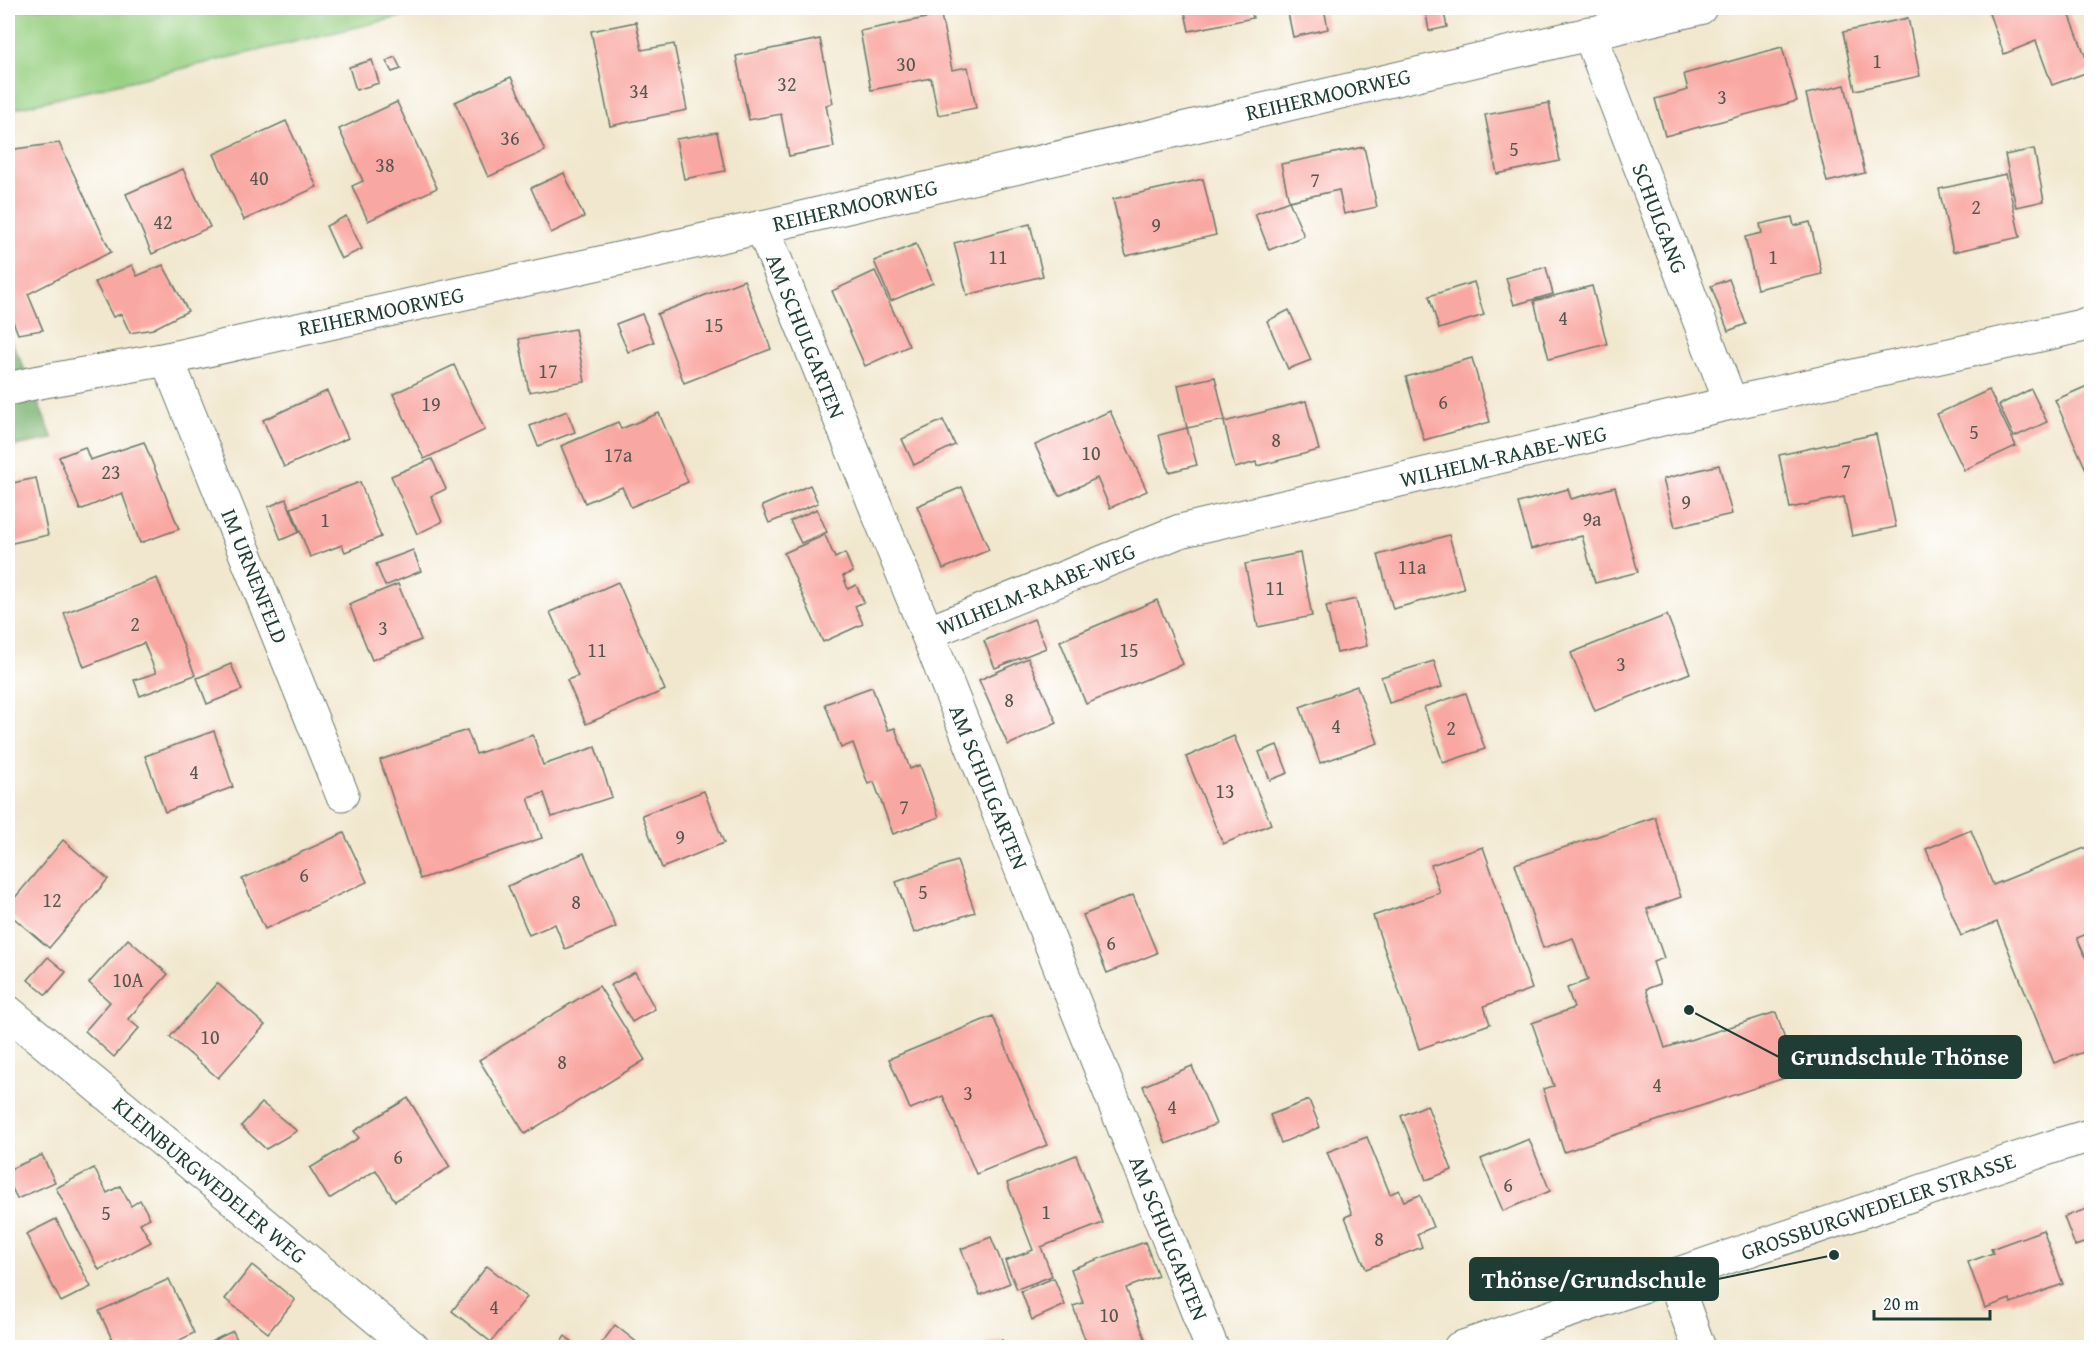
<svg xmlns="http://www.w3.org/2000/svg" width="2099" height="1355" viewBox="0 0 2099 1355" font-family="'Gentium Book Plus',serif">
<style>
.green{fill:#99d082;stroke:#5c865b;stroke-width:1.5}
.forest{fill:#7ab270;stroke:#4c7852;stroke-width:1.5}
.building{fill:#f9a7a2}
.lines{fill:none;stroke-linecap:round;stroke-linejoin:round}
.minor-casing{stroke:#68786a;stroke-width:35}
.tertiary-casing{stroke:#68786a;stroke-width:35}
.minor{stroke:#fff;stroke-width:33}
.tertiary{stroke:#fff;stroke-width:33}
.labels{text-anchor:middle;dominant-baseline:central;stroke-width:5;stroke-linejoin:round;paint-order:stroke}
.number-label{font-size:20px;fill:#565850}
.street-label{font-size:22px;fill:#1f3d34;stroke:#fff}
.leader{fill:none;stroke:#1f3d34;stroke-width:2}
.callout-dot{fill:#1f3d34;stroke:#fff;stroke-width:2}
.callout{fill:#1f3d34;stroke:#1f3d34;stroke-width:2}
.callout-label{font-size:24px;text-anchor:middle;font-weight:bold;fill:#fff}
</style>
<rect width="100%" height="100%" fill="#fff"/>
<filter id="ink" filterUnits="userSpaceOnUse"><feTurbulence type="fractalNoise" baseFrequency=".0167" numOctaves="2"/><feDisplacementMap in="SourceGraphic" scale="12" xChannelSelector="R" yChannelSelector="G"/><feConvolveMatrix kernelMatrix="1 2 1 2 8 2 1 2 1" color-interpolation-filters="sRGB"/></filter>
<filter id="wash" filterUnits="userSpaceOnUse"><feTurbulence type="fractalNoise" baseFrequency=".008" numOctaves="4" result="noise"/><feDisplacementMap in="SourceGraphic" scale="24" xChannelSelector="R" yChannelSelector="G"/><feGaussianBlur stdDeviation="1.35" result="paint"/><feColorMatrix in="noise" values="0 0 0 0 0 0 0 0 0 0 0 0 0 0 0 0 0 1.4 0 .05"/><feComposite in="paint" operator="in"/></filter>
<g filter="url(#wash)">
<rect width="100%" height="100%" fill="#f1e7ce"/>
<!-- green -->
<path class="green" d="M8,8H437L8,110Z"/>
<!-- forest -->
<path class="forest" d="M8,335L21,361L53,439L8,447Z"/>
<g id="blocks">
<!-- building -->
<g class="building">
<path d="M1184,8H1251L1253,18L1189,31Z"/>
<path d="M1287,8H1324L1328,29L1293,37Z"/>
<path d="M1425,8H1443L1447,27L1429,31Z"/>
<path d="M1987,8H2067L2091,71L2052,85L2036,41L2004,54Z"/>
<path d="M941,15L952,70L968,67L976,108L938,115L931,78L871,90L860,31Z"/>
<path d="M1908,18L1920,76L1855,90L1843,32Z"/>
<path d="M636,22L642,50L674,44L687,110L610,126L591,31Z"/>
<path d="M820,39L833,103L826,105L834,147L789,156L781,114L749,120L736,56Z"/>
<path d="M1782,47L1797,101L1665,136L1655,99L1688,90L1684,74Z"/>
<path d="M395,57L401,69L392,72L386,61Z"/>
<path d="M372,60L379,83L356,90L349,67Z"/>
<path d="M511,77L545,151L488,177L455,102Z"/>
<path d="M1845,85L1865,173L1827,182L1806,94Z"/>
<path d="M397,102L437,188L368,221L352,186L363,181L339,129Z"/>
<path d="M1549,103L1560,161L1497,174L1485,115Z"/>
<path d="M286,121L317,187L244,220L214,154Z"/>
<path d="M717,132L725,171L684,179L676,139Z"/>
<path d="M59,143L111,252L28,294L43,330L18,334L8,309V150Z"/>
<path d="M1364,147L1377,207L1344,214L1339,190L1289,201L1281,164Z"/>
<path d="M2034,149L2044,201L2016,207L2005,155Z"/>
<path d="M183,169L210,227L152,254L126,194Z"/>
<path d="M564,173L584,217L551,233L531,188Z"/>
<path d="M2006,174L2020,237L1953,252L1939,189Z"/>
<path d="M1203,179L1216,235L1126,256L1113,199Z"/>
<path d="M1289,201L1304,236L1269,250L1255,214Z"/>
<path d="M346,216L362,249L341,259L326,226Z"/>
<path d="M1792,217L1794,226L1810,222L1822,274L1757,289L1745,237L1762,233L1760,224Z"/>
<path d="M1030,224L1043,276L967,295L954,243Z"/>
<path d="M916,244L933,283L891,301L874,261Z"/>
<path d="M132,265L137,276L163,265L188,311L153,329L130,333L121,314L113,317L95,282Z"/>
<path d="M1546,267L1553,294L1514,305L1506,278Z"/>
<path d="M875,271L909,346L865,366L832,291Z"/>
<path d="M1729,279L1746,324L1728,331L1711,286Z"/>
<path d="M744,280L771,349L684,383L657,314Z"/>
<path d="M1474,282L1484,315L1439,329L1429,296Z"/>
<path d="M1592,286L1607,344L1549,359L1534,301Z"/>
<path d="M1289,310L1311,360L1288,369L1267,321Z"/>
<path d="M642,314L654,342L628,352L616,324Z"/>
<path d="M575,329L585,382L529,392L519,339Z"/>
<path d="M1472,358L1490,422L1424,440L1406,377Z"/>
<path d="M454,365L485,430L424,459L393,394Z"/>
<path d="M1215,377L1225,420L1187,428L1197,465L1169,472L1159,435L1187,428L1178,385Z"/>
<path d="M2092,384V483L2055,400Z"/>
<path d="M2031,389L2047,422L2014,437L1999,405Z"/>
<path d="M1989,390L2016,446L1964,470L1937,414Z"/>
<path d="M327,391L348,438L284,467L263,420Z"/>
<path d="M1306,401L1319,450L1257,466L1256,462L1235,468L1224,422Z"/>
<path d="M567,411L575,432L538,446L530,426Z"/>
<path d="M1110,411L1147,491L1110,508L1097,478L1059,496L1035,445Z"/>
<path d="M659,413L688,482L631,507L622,487L585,503L561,446L618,422L621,429Z"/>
<path d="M943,420L955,445L914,465L902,439Z"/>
<path d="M1876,434L1896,527L1852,536L1844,497L1790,508L1779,455Z"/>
<path d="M144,442L179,529L140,543L122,493L80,510L59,457L85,447L90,460Z"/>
<path d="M432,459L446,489L431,496L442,522L417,534L391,476Z"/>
<path d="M1719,465L1732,514L1675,527L1663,479Z"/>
<path d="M36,478L48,535L8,544V484Z"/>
<path d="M360,482L381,537L345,552L342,545L310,557L291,508Z"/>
<path d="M810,485L818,503L769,523L762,506Z"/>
<path d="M962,487L989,550L943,569L917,506Z"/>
<path d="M1615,487L1638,572L1595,583L1582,536L1531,549L1518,503L1568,489L1571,499Z"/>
<path d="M286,499L299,532L281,540L268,507Z"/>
<path d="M817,509L827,532L801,543L790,521Z"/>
<path d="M825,535L835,558L845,553L853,572L843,576L848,589L856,585L864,602L855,606L863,624L823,642L784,553Z"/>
<path d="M1449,535L1464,589L1393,609L1378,555Z"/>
<path d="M413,550L421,571L385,586L376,564Z"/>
<path d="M1300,553L1312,616L1258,627L1245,564Z"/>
<path d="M157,578L195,675L140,696L134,680L156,673L144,643L84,667L64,613Z"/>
<path d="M618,582L665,690L586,724L567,680L578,676L550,612Z"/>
<path d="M398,584L421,640L372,660L349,604Z"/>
<path d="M1356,599L1367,646L1337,653L1326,606Z"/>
<path d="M1157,600L1183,664L1086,704L1060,641Z"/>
<path d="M1667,615L1690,673L1595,711L1571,653Z"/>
<path d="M1034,619L1046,648L995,668L984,641Z"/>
<path d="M1028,658L1057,723L1008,745L979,680Z"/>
<path d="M1434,661L1442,687L1389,703L1381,677Z"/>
<path d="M231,664L242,690L207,704L197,678Z"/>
<path d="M1357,686L1378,743L1320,763L1300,707Z"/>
<path d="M872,687L888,730L895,728L910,769L920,765L939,817L893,834L874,782L868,784L853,743L841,748L825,704Z"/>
<path d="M1466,693L1485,749L1443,763L1424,707Z"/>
<path d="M467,730L476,754L533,735L543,765L595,747L612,797L552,817L544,793L528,798L542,838L420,879L380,760Z"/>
<path d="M214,731L233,787L165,812L145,756Z"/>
<path d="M1234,736L1271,824L1223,844L1186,757Z"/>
<path d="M1277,745L1288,773L1270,780L1259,752Z"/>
<path d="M704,791L724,843L662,868L642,815Z"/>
<path d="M1655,817L1681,897L1647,909L1664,958L1653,962L1660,984L1646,989L1665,1048L1776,1012L1796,1074L1564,1152L1543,1089L1554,1086L1532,1023L1574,1008L1567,988L1588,980L1573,938L1543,948L1515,864Z"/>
<path d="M1971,830L1993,885L2092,845V932L2077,938L2092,972V1049L2054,1063L1997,922L1961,936L1926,849Z"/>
<path d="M344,833L367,882L265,929L242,879Z"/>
<path d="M63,840L108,879L49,948L8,913V906Z"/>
<path d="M1483,847L1532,989L1484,1006L1490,1024L1419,1049L1373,916L1440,893L1431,865Z"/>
<path d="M584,853L616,927L565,949L555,924L529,935L508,886Z"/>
<path d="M957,861L975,912L914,933L896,882Z"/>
<path d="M1133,895L1157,953L1107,973L1083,915Z"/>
<path d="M128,939L168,974L128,1019L139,1028L114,1057L85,1031L110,1002L89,983Z"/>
<path d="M48,957L66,972L46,995L28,980Z"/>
<path d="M635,972L655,1009L632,1022L611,985Z"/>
<path d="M217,983L265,1025L218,1078L170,1037Z"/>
<path d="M599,986L645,1060L525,1134L479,1060Z"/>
<path d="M993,1016L1047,1145L976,1174L943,1096L910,1109L889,1059Z"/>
<path d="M1192,1066L1216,1124L1166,1144L1143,1086Z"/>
<path d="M408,1098L450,1167L395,1201L376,1170L329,1199L310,1168L359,1138L354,1131Z"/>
<path d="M1309,1100L1320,1127L1281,1143L1270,1115Z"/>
<path d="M262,1103L297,1131L266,1149L241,1126Z"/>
<path d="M1427,1105L1452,1170L1426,1180L1401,1116Z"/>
<path d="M1367,1137L1390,1194L1399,1190L1404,1201L1420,1195L1433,1227L1417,1234L1422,1247L1366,1269L1345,1217L1352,1214L1327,1152Z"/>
<path d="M1529,1139L1550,1191L1503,1211L1481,1159Z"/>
<path d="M42,1155L55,1182L17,1199L8,1179V1170Z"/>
<path d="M1076,1155L1103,1223L1041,1247L1052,1276L1017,1289L1005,1261L1033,1250L1007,1183Z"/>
<path d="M94,1168L107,1193L120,1186L131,1206L140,1200L150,1218L140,1223L151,1242L99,1270L56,1188Z"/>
<path d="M2092,1207V1240L2075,1246L2064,1217Z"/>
<path d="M56,1219L91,1287L61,1302L26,1234Z"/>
<path d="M2043,1230L2063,1284L2011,1303L2010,1299L1985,1308L1968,1262L1993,1253L1991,1249Z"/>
<path d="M991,1237L1010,1283L980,1295L961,1249Z"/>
<path d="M1145,1242L1158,1276L1126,1288L1147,1344L1137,1348H1088L1073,1306L1083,1303L1071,1269Z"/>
<path d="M252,1265L295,1300L268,1333L225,1299Z"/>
<path d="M487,1266L527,1297L491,1342L452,1311Z"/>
<path d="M1054,1278L1065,1305L1032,1320L1021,1291Z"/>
<path d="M169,1279L194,1333L164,1348H139L137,1344L129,1348H116L99,1311Z"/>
<path d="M615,1325L644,1348H598Z"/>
<path d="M233,1331L241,1348H198Z"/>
<path d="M565,1336L580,1348H557Z"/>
<path d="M1002,1340L1005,1348H983V1347Z"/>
<path d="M1816,1340L1819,1348H1796V1347Z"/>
<path d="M1842,1340L1845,1348H1822V1347Z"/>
</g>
</g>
</g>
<g filter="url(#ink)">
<use href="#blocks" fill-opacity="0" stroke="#68786a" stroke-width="1.5"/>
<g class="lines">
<!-- minor casing -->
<g class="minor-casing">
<g id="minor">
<path d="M1589,33L1731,403"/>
<path d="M762,227L927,633L1212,1348"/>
<path d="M167,359L342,794"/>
<path d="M8,389L34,383L167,359L762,227L1700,8"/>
<path d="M927,633L1180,531L1731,403L2081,326L2092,322"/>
<path d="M1673,1276L1699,1348"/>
</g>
</g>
<!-- tertiary casing -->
<g class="tertiary-casing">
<g id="tertiary">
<path d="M8,1012L413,1348"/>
<path d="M1460,1348L2058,1145L2092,1135"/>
</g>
</g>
<!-- minor -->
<use href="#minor" class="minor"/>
<!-- tertiary -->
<use href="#tertiary" class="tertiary"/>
</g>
</g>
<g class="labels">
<!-- number labels -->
<g class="number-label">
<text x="1877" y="60">1</text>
<text x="906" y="63">30</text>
<text x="787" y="83">32</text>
<text x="639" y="90">34</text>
<text x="1722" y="96">3</text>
<text x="510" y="137">36</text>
<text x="1514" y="148">5</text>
<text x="385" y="164">38</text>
<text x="259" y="177">40</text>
<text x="1315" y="179">7</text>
<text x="1976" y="206">2</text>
<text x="163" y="221">42</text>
<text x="1156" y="224">9</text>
<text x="998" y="256">11</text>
<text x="1773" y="256">1</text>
<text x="1563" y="317">4</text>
<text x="714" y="324">15</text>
<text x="548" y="370">17</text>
<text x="1443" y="401">6</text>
<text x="431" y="403">19</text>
<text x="1974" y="431">5</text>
<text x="1276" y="439">8</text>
<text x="1091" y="452">10</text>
<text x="618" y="454">17a</text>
<text x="1846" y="470">7</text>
<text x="111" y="471">23</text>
<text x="1686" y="501">9</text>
<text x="1592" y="518">9a</text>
<text x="325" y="519">1</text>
<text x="1412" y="566">11a</text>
<text x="1275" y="587">11</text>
<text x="135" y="623">2</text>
<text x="383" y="627">3</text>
<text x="597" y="649">11</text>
<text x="1129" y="649">15</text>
<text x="1621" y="663">3</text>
<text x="1009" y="699">8</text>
<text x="1336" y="725">4</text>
<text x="1451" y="727">2</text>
<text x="194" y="771">4</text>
<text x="1225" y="790">13</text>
<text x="904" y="806">7</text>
<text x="680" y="836">9</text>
<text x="304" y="874">6</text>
<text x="923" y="891">5</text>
<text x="52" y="899">12</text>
<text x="576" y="901">8</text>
<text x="1111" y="942">6</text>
<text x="128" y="979">10A</text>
<text x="210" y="1036">10</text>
<text x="562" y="1061">8</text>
<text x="1657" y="1084">4</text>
<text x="968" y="1092">3</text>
<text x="1172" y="1106">4</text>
<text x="398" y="1156">6</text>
<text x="1508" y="1184">6</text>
<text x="1046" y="1211">1</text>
<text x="106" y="1212">5</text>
<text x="1379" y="1238">8</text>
<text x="494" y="1306">4</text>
<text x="1109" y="1314">10</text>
</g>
<!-- street labels -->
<g class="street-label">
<text transform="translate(1328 94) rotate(-13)">REIHERMOORWEG</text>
<text transform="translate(855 205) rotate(-13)">REIHERMOORWEG</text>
<text transform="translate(1660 218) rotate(69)">SCHULGANG</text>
<text transform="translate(381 311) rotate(-12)">REIHERMOORWEG</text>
<text transform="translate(806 336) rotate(68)">AM SCHULGARTEN</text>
<text transform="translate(1503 456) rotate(-13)">WILHELM-RAABE-WEG</text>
<text transform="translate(255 576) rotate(68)">IM URNENFELD</text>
<text transform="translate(1036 589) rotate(-22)">WILHELM-RAABE-WEG</text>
<text transform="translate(989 787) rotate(68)">AM SCHULGARTEN</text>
<text transform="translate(210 1180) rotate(40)">KLEINBURGWEDELER WEG</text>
<text transform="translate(1878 1206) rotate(-19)">GROSSBURGWEDELER STRASSE</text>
<text transform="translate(1169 1238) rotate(68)">AM SCHULGARTEN</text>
</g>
</g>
<!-- callouts -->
<path class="leader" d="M1689 1010L1779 1057M1834 1255L1718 1279"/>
<g class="callout-dot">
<circle cx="1689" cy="1010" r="6"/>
<circle cx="1834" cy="1255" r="6"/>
</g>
<g class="callout">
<rect x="1779" y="1036" width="242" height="42" rx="6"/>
<rect x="1470" y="1258" width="248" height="42" rx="6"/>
</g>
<g class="callout-label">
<text x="1900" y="1065">Grundschule Thönse</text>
<text x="1594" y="1288">Thönse/Grundschule</text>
</g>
<!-- margin -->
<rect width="2099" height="1355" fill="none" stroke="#fff" stroke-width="30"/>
<!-- scale -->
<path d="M1874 1310v9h116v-9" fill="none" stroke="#1f3d34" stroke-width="3"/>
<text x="1883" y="1310" font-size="18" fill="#1f3d34" stroke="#ffffff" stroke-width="4.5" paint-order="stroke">20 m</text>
</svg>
